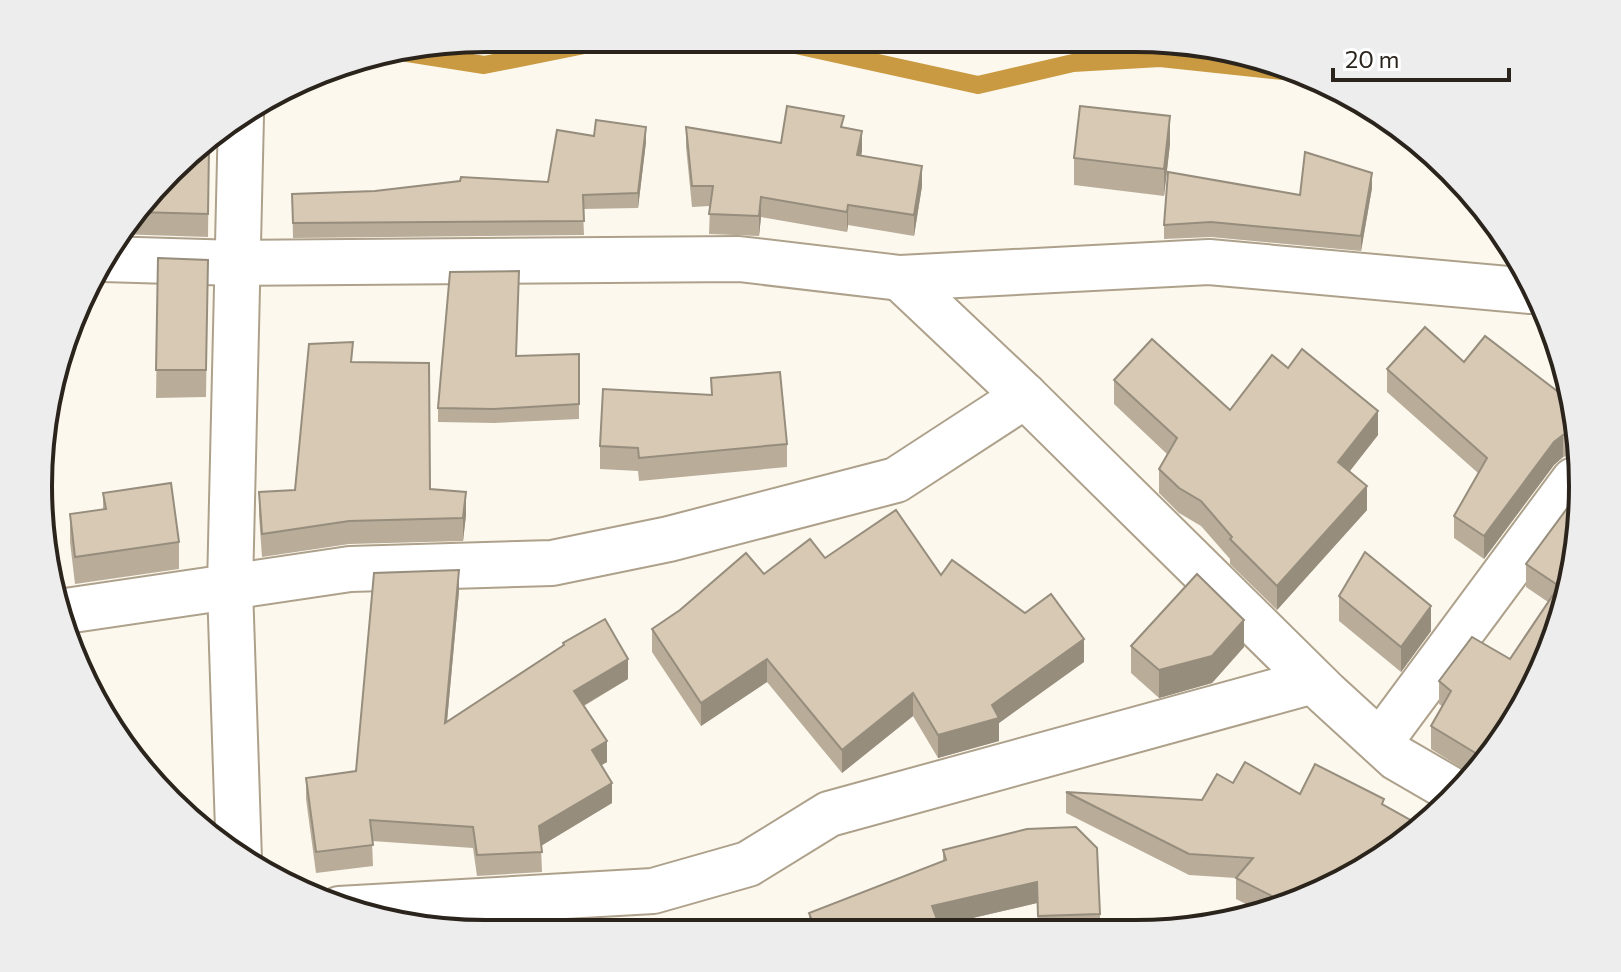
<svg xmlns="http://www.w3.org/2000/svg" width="1621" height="972" viewBox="0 0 1621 972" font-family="Commissioner,sans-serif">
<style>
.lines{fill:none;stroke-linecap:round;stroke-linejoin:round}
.stream{stroke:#c99a41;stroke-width:18}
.minor-casing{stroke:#aea18b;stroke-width:48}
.minor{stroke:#fff;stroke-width:44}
.wall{fill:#b9ad9a}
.shaded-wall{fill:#968d7d}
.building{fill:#d7c9b3;stroke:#968d7d;stroke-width:2}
.rim{fill:none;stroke:#2a241c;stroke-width:4}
</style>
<rect width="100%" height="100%" fill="#fdf8ee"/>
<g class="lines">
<!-- stream -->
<g class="stream">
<path d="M764,38L978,85L1073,63L1160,58L1302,73"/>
<path d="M401,52L484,65L619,38"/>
</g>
<!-- minor casing -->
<g class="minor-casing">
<g id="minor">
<path d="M103,259L238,263L739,259L900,278"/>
<path d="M1025,396L900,278L1209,262L1530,291"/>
<path d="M59,612L350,569L552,563L669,539L896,480L1025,396L1326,693L1397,758L1459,794"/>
<path d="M1380,742L1574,480"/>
<path d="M239,860L230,587L241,116"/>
<path d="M339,909L653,891L748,864L829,814L1313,681"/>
</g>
</g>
<!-- minor -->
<use href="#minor" class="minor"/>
</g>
<!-- wall -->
<g class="wall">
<path d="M372,57L371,67L342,65V62Z"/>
<path d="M686,127L781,143L844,128L862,151L861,156L922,186L914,236L848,225L847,232L761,217L759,236L709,234L710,206L692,207L686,147Z"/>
<path d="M594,136L646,142L638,208L583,209L584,235L293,238L292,194L375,191L548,182Z"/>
<path d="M1170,144L1164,196L1074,185V158Z"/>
<path d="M198,147H209L208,237L116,234Z"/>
<path d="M1372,188L1361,251L1211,237L1164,239V225Z"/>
<path d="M158,258L208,260L206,397L156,398Z"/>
<path d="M579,354V419L494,423L438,422V408L516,356Z"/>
<path d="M353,362L430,489L466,515L463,541L349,544L262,557L259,515V492L295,490Z"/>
<path d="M1464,362L1574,404V455L1563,457L1554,465L1484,559L1454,538V516L1478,473L1387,392V369Z"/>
<path d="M711,378L787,444V467L639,481L638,471L600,469V446L711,395Z"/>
<path d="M1114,380L1230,410L1378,435L1350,471L1367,510L1277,610L1230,564V559L1201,526L1179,513L1159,493V469L1167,454L1114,404Z"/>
<path d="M103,493L179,542V569L75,584L70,542V514L103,510Z"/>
<path d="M825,558L941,575L1084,662L999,723V741L938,758L913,716L842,773L767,682L701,726L652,652V629L764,574Z"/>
<path d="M1526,564L1574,574L1507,735L1474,776L1431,749V726L1442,706L1439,704V681L1510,659L1548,602L1526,587Z"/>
<path d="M459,591L447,721L563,645V643L628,679L584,706L607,762L601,765L612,803L541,846L542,872L477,876L473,848L372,841L373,866L316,873L306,799V778L356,771Z"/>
<path d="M1339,596L1431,631L1401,672L1339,621Z"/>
<path d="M1131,646L1244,647L1212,683L1159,698L1131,673Z"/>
<path d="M1233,783L1300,794L1384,805L1359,874L1279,910L1264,913L1236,899V878L1189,875L1066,813V792L1202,800Z"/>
<path d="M943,850L1100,914V933H1038L1037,903L938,926V933L809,925V913L943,861Z"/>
</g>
<!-- shaded-wall -->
<g class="shaded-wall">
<path d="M1170,116V144L1164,196V169Z"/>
<path d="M646,127V142L638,208V193Z"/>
<path d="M862,131V151L857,176V155Z"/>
<path d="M922,166V186L914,236V215Z"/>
<path d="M1372,173V188L1361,251V236Z"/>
<path d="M761,197V217L759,236V216Z"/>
<path d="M848,205V225L847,232V212Z"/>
<path d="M1378,411V435L1338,486V462Z"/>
<path d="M1563,435V457L1554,465L1484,559V536L1554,442Z"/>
<path d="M1367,486V510L1277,610V586Z"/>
<path d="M466,492V515L463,541V518Z"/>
<path d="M459,570V591L445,743V723Z"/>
<path d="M1431,606V631L1401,672V647Z"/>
<path d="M1244,620V647L1212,683L1159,698V670Z"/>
<path d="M1084,639V662L999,723V741L938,758V735L992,705Z"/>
<path d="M628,659V679L574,711V691Z"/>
<path d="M767,659V682L701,726V703Z"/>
<path d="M913,693V716L842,773V750Z"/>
<path d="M607,741V762L592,771V750Z"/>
<path d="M612,783V803L539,847V826Z"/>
<path d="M1037,882V903L938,926V933H909L932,906Z"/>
</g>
<!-- building -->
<g class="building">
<path d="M787,106L844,116L841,127L862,131L857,155L922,166L914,215L848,205L847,212L761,197L759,216L709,214L713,186H692L686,127L781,143Z"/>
<path d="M1080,106L1170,116L1164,169L1074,158Z"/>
<path d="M596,120L646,127L638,193L583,195L584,221L293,223L292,194L375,191L460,181L461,177L548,182L557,130L594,136Z"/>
<path d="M198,147H209L208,214L137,212Z"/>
<path d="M1305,152L1372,173L1361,236L1211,222L1164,225L1168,172L1300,195Z"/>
<path d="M158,258L208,260L206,370H156Z"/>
<path d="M519,271L516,356L579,354V404L494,409L438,408L450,272Z"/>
<path d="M1425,327L1464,362L1485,336L1574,404V433L1563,435L1554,442L1484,536L1454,516L1487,458L1387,369Z"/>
<path d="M1152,339L1230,410L1272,355L1288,368L1302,349L1378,411L1338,462L1367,486L1277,586L1230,539L1232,537L1201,501L1179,488L1159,469L1177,438L1114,380Z"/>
<path d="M353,342L351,362L429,363L430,489L466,492L463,518L349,521L262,534L259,492L295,490L309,344Z"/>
<path d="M780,372L787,444L639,458L638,448L600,446L603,389L712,395L711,378Z"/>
<path d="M171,483L179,542L75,557L70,514L106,509L103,493Z"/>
<path d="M1574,499V574L1507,735L1487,760L1431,726L1451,691L1439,681L1472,637L1510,659L1559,586L1526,564Z"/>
<path d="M896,510L941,575L952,560L1025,613L1051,594L1084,639L992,705L999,718L938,735L913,693L842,750L767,659L701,703L652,629L680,610L746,553L764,574L810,539L825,558Z"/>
<path d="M1365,552L1431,606L1401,647L1339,596Z"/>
<path d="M459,570L445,723L564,645L563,643L605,619L628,659L574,691L607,741L592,750L612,783L539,826L542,852L477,855L473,827L370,820L373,845L316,852L306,778L356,771L374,573Z"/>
<path d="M1197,574L1244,620L1212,656L1159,670L1131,646Z"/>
<path d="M1245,762L1300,794L1315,764L1384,799L1382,804L1421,826L1359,874L1290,905L1236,878L1253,858L1189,854L1066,792L1202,800L1217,774L1233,783Z"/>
<path d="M1076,827L1097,848L1100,914L1038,916L1037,882L932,906L938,922L909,933H792L813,923L809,913L946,860L943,850L1027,829Z"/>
</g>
<!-- crop -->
<path d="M0 0H1621V972H0ZM486 52H1135A434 434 0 0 1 1569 486V486A434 434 0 0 1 1135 920H486A434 434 0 0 1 52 486V486A434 434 0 0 1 486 52Z" fill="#eeeded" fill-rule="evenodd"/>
<path class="rim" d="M486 52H1135A434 434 0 0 1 1569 486V486A434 434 0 0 1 1135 920H486A434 434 0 0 1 52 486V486A434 434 0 0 1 486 52Z"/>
<!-- scale -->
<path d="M1333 68v12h176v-12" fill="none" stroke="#2a241c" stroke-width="4"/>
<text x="1345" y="68" font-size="24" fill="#2a241c" stroke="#ffffff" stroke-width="6" paint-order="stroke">20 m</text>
</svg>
